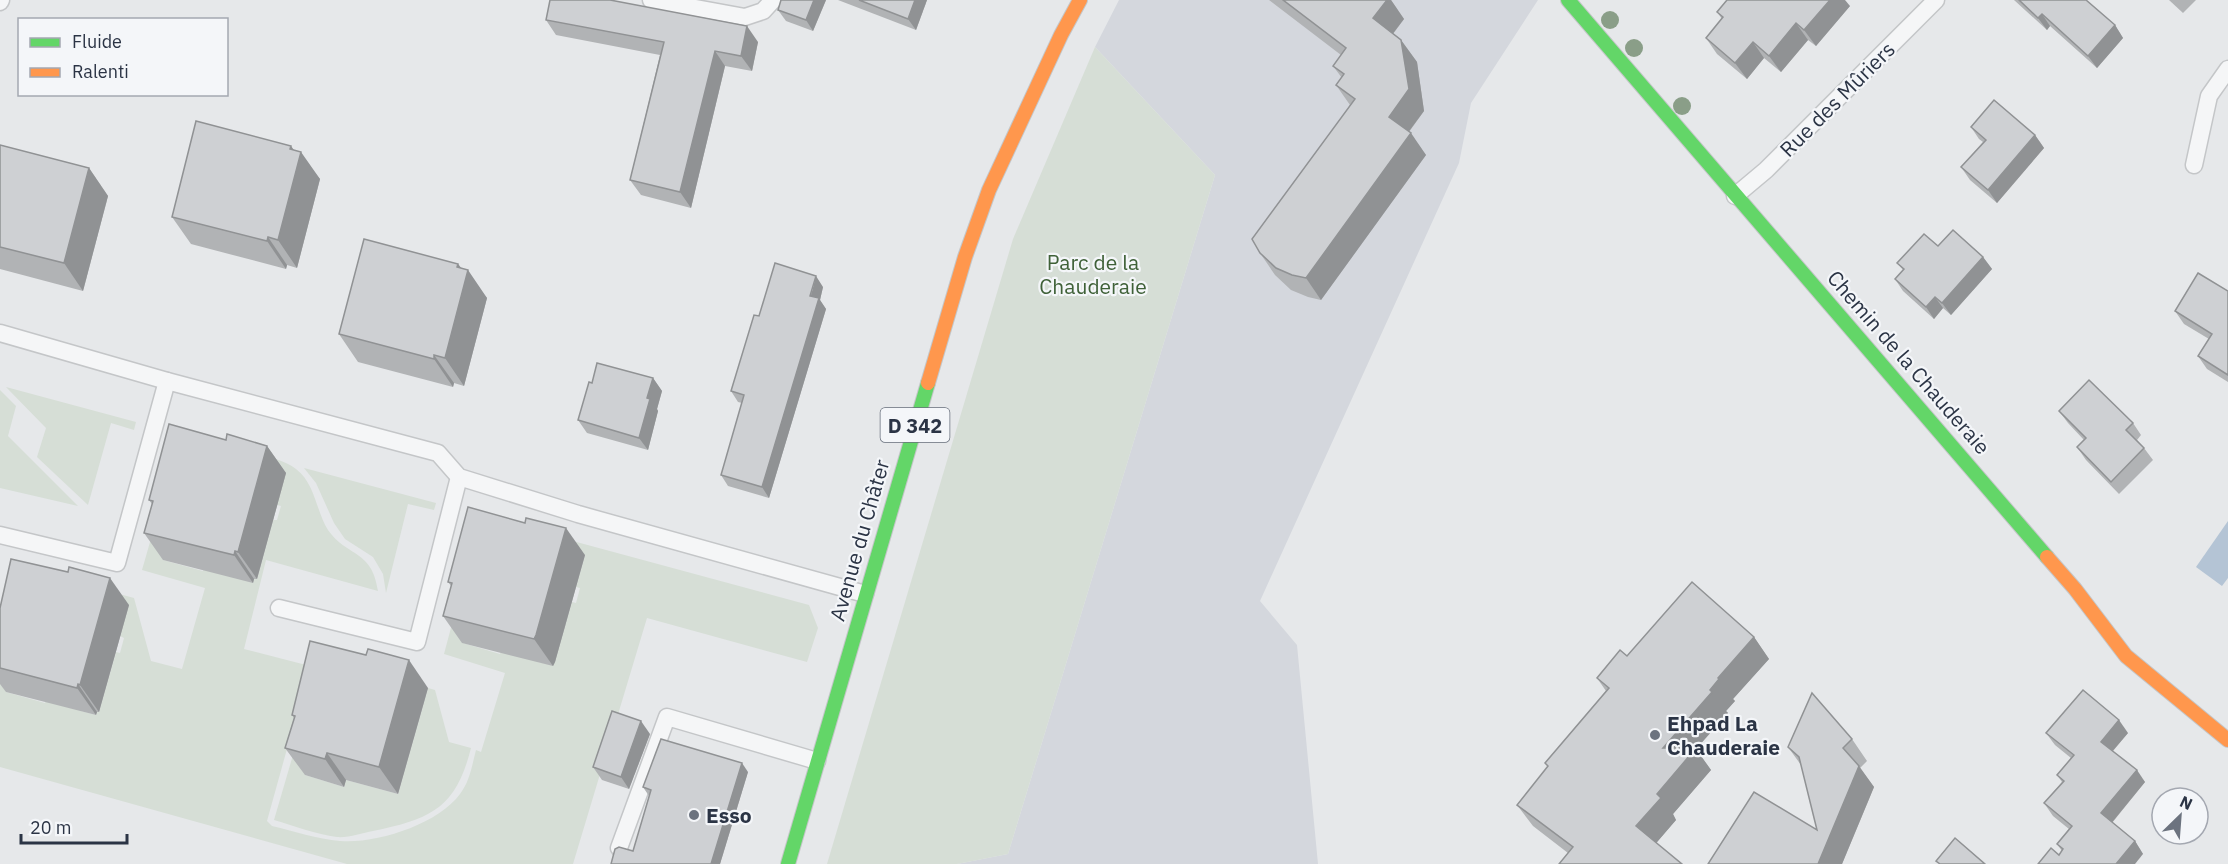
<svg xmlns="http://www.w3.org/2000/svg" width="2228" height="864" viewBox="0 0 2228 864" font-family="'IBM Plex Sans',sans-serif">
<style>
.built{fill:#d4d7dd}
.green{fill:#d6ded6}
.water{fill:#b4c4d5}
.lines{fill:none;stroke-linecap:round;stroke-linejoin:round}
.lane-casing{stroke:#c4c6c8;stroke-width:19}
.fast-casing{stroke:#c4c6c8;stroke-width:16}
.slow-casing{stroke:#c4c6c8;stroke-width:16}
.lane{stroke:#f5f6f7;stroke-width:16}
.fast{stroke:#63d668;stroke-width:14}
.slow{stroke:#ff974d;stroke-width:14}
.tree{fill:#8a9e88}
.wall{fill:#b1b3b5}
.shaded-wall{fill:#909294}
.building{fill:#ced0d3;stroke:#909294;stroke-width:1.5}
.poi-dot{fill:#6c737f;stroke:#f4f6f9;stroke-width:2}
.labels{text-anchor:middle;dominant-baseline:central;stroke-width:4.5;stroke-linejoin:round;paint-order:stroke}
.shield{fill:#f4f6f9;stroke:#676e7b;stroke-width:1.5}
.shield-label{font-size:20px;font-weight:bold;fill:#2b3445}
.street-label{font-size:21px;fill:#2b3445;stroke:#f4f6f9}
.park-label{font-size:21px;fill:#3f6138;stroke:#f4f6f9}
.poi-label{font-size:21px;font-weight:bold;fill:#2b3445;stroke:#f4f6f9;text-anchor:start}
</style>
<rect width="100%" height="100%" fill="#e6e8ea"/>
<!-- built -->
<path class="built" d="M1119,0H1538L1471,103L1459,163L1260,601L1297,645L1318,864H957L1008,854L1215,175L1095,47Z"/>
<!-- green -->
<g class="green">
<path d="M1095,47L1215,175L1008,854L957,864H827L1013,239Z"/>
<path d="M6,387L136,422L134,430L111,423L88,505L37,457L46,428Z"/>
<path d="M0,390L16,406L8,436L78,506L0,488Z"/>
<path d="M181,434L163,560L203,571L204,565L257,579L273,520H277L281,506L277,505L248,452C263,456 284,459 296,469C315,483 316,511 328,530C348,558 372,549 378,591L266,560L244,649L310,666L267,821L272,826C294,831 317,839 340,841C377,844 438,824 460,794C470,781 472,765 476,750L481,752L505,673L444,654L481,515L471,610L463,643L500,654L502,648L539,657L538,662L553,665L572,602L576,603L580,588L576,587L585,555L547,534L809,605L818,628L807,662L647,618L573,864H347L0,767V647L6,692L45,703L47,697L82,707L81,711L96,715L97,712H99L116,652L120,653L124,638L120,636L90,586L134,598L151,661L182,669L205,588L142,570Z"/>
<path d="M304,468L436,503L434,510L408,504L386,593L383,574L373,557L345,539L334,523L316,483Z"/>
<path d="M314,683L305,775L344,787L346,780L398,794L428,688L435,690L449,742L471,748C456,808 431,819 373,831C362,833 348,838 337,837C316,834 294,826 274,820Z"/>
</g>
<!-- water -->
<path class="water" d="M2228,521V578L2222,586L2196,567Z"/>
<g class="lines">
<!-- lane casing -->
<g class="lane-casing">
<g id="lane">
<path d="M651,0L745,17L763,11L773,0"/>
<path d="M0,2L1,0"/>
<path d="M2194,165L2209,96L2228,69"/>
<path d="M1735,196L1766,170L1936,0"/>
<path d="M0,333L167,381L438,453L459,477L578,514L865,594"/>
<path d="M0,535L117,563L167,381"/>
<path d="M279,608L417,642L459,477"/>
<path d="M619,848L667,717L817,761"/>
</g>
</g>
<!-- fast casing -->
<g class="fast-casing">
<g id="fast">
<path d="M1568,0L2047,557"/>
<path d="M788,864L928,383"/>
</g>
</g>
<!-- slow casing -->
<g class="slow-casing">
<g id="slow">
<path d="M928,383L965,257L989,190L1061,35L1080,0"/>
<path d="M2047,557L2075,589L2126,656L2228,740"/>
</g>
</g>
<!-- lane -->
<use href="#lane" class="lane"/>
<!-- fast -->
<use href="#fast" class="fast"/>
<!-- slow -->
<use href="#slow" class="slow"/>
</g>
<!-- trees -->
<g class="tree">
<circle cx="1610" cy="20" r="9"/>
<circle cx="1634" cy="48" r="9"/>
<circle cx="1682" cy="106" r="9"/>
</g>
<!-- wall -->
<g class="wall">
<path d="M781,0H826L813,31L786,21L778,10Z"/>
<path d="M838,0H927L916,30Z"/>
<path d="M1269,0H1391L1404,19L1393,34L1401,40L1417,62L1424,111L1409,132L1426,155L1321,300L1308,297L1291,290L1275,275L1260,253L1350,105L1336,85L1342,78L1333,66L1341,55Z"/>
<path d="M2014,0H2086L2115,25L2123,38L2097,68L2050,26L2047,30Z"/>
<path d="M2169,0H2196L2183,13Z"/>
<path d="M1850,6L1816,46L1808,40L1781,72L1764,58L1747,79L1717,54L1706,38L1722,19L1717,12Z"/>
<path d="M546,20L758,42L752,71L725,66L691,208L641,195L630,180L660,55L556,35Z"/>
<path d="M1971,127L2035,135L2044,148L1997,203L1970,180L1961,167L1983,142L1979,139Z"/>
<path d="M0,145L89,168L108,196L83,291L0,269Z"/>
<path d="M295,150L320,179L297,268L287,265L286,269L191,244L172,217Z"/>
<path d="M1938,246L1983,257L1992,269L1951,315L1943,308L1934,319L1903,291L1895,279L1903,270L1897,263Z"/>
<path d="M458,264L487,298L464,386L454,383L453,387L358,362L339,334Z"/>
<path d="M823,287L820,300L826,309L769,498L728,486L721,475L742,403L738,402L731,391L759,316Z"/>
<path d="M2228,291V382L2207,369L2198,356L2209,339L2184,324L2175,311Z"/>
<path d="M653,378L662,391L657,409L658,411L648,450L587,433L578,420L592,383Z"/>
<path d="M2059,411L2133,423L2141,435L2137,440L2144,448L2153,460L2119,494L2086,460L2077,447L2084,440L2068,423Z"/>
<path d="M226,440L267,446L286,473L257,579H254L253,583L163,560L144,533L152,504L149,500Z"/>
<path d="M585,555L555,662L553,666L462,643L443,616L452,587L448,582Z"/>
<path d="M129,605L99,712H97L96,715L6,692L0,684V608Z"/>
<path d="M1754,637L1769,659L1733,699L1735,701L1726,711L1728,713L1696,749L1711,770L1673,814L1676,820L1656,843L1568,853L1533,826L1517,805L1548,767L1545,763L1606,691L1597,678L1627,656Z"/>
<path d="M428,688L398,794L346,780L344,787L305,775L285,748L294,718L292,715Z"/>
<path d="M2046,733H2128L2113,751L2145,782L2112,823L2135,841L2143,854L2059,855L2062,851L2057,844L2069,829L2053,816L2044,803L2062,782L2057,775L2071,758L2055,745Z"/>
<path d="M650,734L629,789L602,780L593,767Z"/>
<path d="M1852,739L1867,761L1860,768L1874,787L1842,864H1708L1817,830L1801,765L1788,747Z"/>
<path d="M748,772L720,864H611L633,851L649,796L643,787Z"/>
</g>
<!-- shaded-wall -->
<g class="shaded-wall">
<path d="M814,0H826L813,31L806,20Z"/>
<path d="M915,0H927L916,30L908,19Z"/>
<path d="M1387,0H1391L1404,19L1388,40L1373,18Z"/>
<path d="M1830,0H1845L1850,6L1816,46L1804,30Z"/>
<path d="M2042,14L2050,26L2047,30L2038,18Z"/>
<path d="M1796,23L1808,40L1781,72L1769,56Z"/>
<path d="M2115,25L2123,38L2097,68L2088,56Z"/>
<path d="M747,26L758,42L752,71L741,56Z"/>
<path d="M1401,40L1417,62L1424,111L1404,138L1389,117Z"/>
<path d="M1753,42L1764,58L1747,79L1735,63Z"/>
<path d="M715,51L725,66L691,208L680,192Z"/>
<path d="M1411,133L1426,155L1321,300L1306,278Z"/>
<path d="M2035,135L2044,148L1997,203L1988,190Z"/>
<path d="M291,146L299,157L301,152L320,179L297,268L278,240Z"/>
<path d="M89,168L108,196L83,291L64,263Z"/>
<path d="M268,237L287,265L286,269L267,241Z"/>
<path d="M1983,257L1992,269L1951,315L1942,303Z"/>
<path d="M458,264L466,275L468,270L487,298L464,386L445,358Z"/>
<path d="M816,276L823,287L820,300L826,309L769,498L762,487Z"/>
<path d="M1935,297L1943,308L1934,319L1926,307Z"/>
<path d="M434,355L454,383L453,387L434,359Z"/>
<path d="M653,378L662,391L657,409L658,411L648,450L639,438L647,398Z"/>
<path d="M267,446L286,473L257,579L238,552Z"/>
<path d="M566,528L585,555L555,662L553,666L534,639Z"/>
<path d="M235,551L254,579L253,583L234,555Z"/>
<path d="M110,578L129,605L99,712L80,685Z"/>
<path d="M1754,637L1769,659L1733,699L1735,701L1726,711L1728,713L1696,749L1711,770L1673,814L1676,820L1652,848L1636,826L1657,794L1663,748L1710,690L1718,678Z"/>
<path d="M409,660L428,688L398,794L379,767Z"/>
<path d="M78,684L97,712L96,715L77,688Z"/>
<path d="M2119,720L2128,733L2110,754L2101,742Z"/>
<path d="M641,721L650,734L629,789L621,777Z"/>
<path d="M327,753L346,780L344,787L325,759Z"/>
<path d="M742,763L748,772L720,864H711Z"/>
<path d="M1859,766L1874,787L1842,864H1818Z"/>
<path d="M2137,770L2145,782L2109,826L2101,813Z"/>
<path d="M2135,841L2143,854L2135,864H2116Z"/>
</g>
<!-- building -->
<g class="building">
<path d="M550,0H610L747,26L741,56L715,51L680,192L630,180L664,42L546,20Z"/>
<path d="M781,0H814L806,20L778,10Z"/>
<path d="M859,0H915L908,19Z"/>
<path d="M1283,0H1387L1373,18L1401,40L1409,89L1389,117L1411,133L1306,278L1292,275L1276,268L1260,253L1252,239L1355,99L1336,85L1344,74L1333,66L1346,48Z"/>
<path d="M1727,0H1830L1804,30L1796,23L1769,56L1753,42L1735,63L1706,38L1723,17L1717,12Z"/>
<path d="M2019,0H2086L2115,25L2088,56L2042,14L2038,18Z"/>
<path d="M1994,100L2035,135L1988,190L1961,167L1986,140L1971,127Z"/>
<path d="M196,121L291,146L290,149L301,152L278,240L268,237L267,241L172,217Z"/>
<path d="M0,145L89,168L64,263L0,247Z"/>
<path d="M1953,230L1983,257L1942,303L1935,297L1926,307L1895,279L1904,269L1897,263L1924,234L1938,246Z"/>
<path d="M364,239L458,264L457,267L468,270L445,358L434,355V359L339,334Z"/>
<path d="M775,263L816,276L810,296L819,298L762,487L721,475L744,395L731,391L754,315L759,316Z"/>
<path d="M2198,273L2228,291V375L2198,356L2212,334L2175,311Z"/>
<path d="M597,363L653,378L647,398L650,399L639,438L578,420L589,382L592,383Z"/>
<path d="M2089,380L2133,423L2126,430L2144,448L2111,482L2077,447L2086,438L2059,411Z"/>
<path d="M169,424L226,440L227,434L267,446L238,552L235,551L234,555L144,533L153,501L149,500Z"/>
<path d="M468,507L525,523L526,518L566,528L536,635L534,639L443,616L452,583L448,582Z"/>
<path d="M11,559L68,572L69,567L110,578L80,685L78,684L77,688L0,668V608Z"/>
<path d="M1692,582L1754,637L1718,678L1719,679L1710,690L1712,692L1663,748H1696L1657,794L1661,798L1636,826L1682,864H1559L1573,847L1517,805L1548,766L1545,763L1609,688L1597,678L1620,650L1627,656Z"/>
<path d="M310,641L366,655L368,649L409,660L379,767L327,753L325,759L285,748L295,716L292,715Z"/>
<path d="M2083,690L2119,720L2101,742L2137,770L2101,813L2135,841L2116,864H2038L2051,848L2059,855L2063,849L2057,844L2072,826L2044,803L2064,781L2057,775L2074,755L2046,733Z"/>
<path d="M1812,693L1852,739L1843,748L1859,766L1818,864H1708L1754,792L1817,830L1799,757L1788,747Z"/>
<path d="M612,711L641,721L621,777L593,767Z"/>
<path d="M661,739L742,763L711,864H611L615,849L619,847L633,851L651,790L643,787Z"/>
<path d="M1955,838L1985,864H1940L1936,861Z"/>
</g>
<!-- markers -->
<g class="poi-dot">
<circle cx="1655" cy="735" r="6"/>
<circle cx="694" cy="815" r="6"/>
</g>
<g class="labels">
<!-- shield labels -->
<rect class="shield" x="880.5" y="408" width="69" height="34" rx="4.5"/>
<g class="shield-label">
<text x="915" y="425">D 342</text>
</g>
<!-- street labels -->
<g class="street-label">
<text transform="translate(1837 99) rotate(-45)">Rue des Mûriers</text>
<text transform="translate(1909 362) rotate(49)">Chemin de la Chauderaie</text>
<text transform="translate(859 540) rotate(-74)">Avenue du Châter</text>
</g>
<!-- park labels -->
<g class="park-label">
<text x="1093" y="262">Parc de la<tspan x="1093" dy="24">Chauderaie</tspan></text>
</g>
<!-- poi labels -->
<g class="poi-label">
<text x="1667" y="723">Ehpad La<tspan x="1667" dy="24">Chauderaie</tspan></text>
<text x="706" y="815">Esso</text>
</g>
</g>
<!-- legend -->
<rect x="18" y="18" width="210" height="78" fill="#f4f6f9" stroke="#a4a8b1" stroke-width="1.5"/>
<rect x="30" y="38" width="30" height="9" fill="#63d668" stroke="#a4a8b1" stroke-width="1.5"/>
<text x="72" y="48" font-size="18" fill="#2b3445">Fluide</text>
<rect x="30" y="68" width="30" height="9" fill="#ff974d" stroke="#a4a8b1" stroke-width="1.5"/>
<text x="72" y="78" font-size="18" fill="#2b3445">Ralenti</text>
<!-- north arrow -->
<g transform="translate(2180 816) rotate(25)"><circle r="28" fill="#f4f6f9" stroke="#a4a8b1" stroke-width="1.5"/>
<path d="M0-4.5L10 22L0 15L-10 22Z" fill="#6c737f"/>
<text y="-9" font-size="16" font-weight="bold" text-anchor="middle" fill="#2b3445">N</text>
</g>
<!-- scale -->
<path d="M21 834v9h106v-9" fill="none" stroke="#2b3445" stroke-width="3"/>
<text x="30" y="834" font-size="18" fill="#2b3445" stroke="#f4f6f9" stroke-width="4.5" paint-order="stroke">20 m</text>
</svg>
